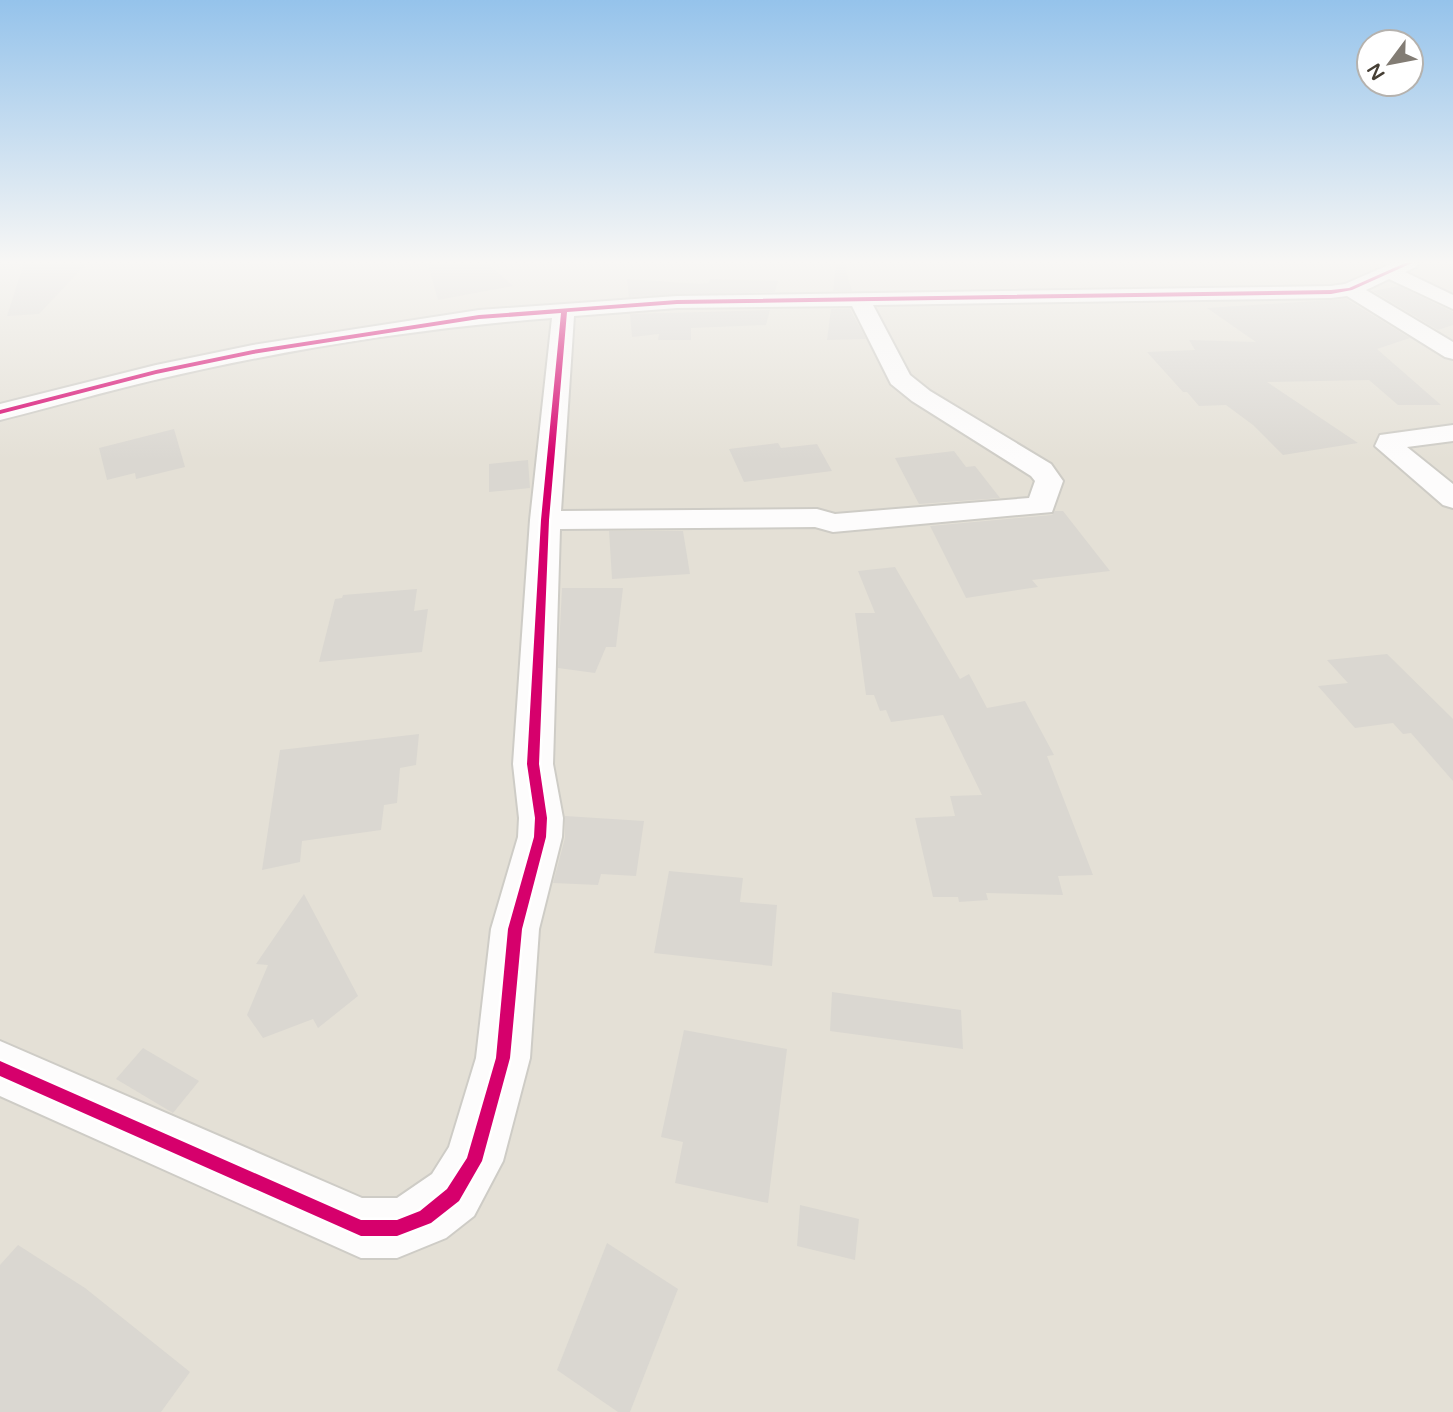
<svg xmlns="http://www.w3.org/2000/svg" width="1453" height="1412" viewBox="0 0 1453 1412" font-family="'Varela Round',sans-serif">
<style>
.residential{fill:#e4e0d6}
.building{fill:#dad7d1}
.lines{fill:none;stroke-linecap:round;stroke-linejoin:round}
.minor-casing{stroke:#ceccc6;stroke-width:4}
.minor{fill:#fdfcfc;fill-rule:evenodd}
.cycleway-casing{stroke:#fff;stroke-width:5}
.cycleway{fill:#d6006c;fill-rule:evenodd}
</style>
<rect width="100%" height="100%" fill="#f0eee9"/>
<!-- residential -->
<rect class="residential" x="0" y="263" width="1453" height="1149"/>
<!-- building -->
<g class="building">
<path d="M24,263H87L39,314L7,316Z"/>
<path d="M450,263H487L513,286L438,300L428,265Z"/>
<path d="M836,263H844L852,291H833Z"/>
<path d="M627,279L700,284L709,283L710,279L778,281L775,292L629,297Z"/>
<path d="M1399,286L1453,312V325L1438,330L1373,291Z"/>
<path d="M1346,299L1410,338L1377,349L1441,405H1398L1369,380L1267,382L1358,443L1283,455L1253,425L1226,405L1199,406L1187,392H1183L1147,352L1195,350L1189,340L1256,342L1207,308Z"/>
<path d="M831,309H850L866,339L827,340Z"/>
<path d="M770,310L766,325L691,328V340H658L659,334L632,337L630,314Z"/>
<path d="M174,429L185,467L136,479L135,473L107,480L99,448Z"/>
<path d="M778,443L781,448L817,444L832,471L744,482L729,449Z"/>
<path d="M954,451L966,467L975,466L1000,498L919,504L895,458Z"/>
<path d="M528,460L530,488L489,492V464Z"/>
<path d="M1055,511H1063L1110,571L1032,580L1038,587L966,598L930,526L1052,515Z"/>
<path d="M609,531H683L690,574L612,579Z"/>
<path d="M895,567L960,679L969,674L987,708L1025,701L1054,755L1047,756L1093,875L1058,876L1063,895L986,893L988,900L959,902L958,897H933L915,818L955,816L950,796L982,795L943,715L891,722L886,710L880,711L874,695H866L855,613H875L858,571Z"/>
<path d="M562,588H623L616,647H606L595,673L558,668Z"/>
<path d="M417,589L414,611L428,609L422,652L319,662L335,599L342,598L343,595Z"/>
<path d="M1387,654L1453,719V781L1411,733L1403,734L1393,723L1355,728L1318,686L1348,683L1327,660Z"/>
<path d="M419,734L416,765L400,768L397,803L384,805L381,830L302,841L300,862L262,870L280,750Z"/>
<path d="M565,816L644,821L636,876L601,874L598,885L553,883L565,838Z"/>
<path d="M669,871L743,878L740,902L777,905L772,966L654,953Z"/>
<path d="M304,894L358,996L318,1028L313,1019L263,1038L247,1015L268,965L256,964Z"/>
<path d="M832,992L961,1010L963,1049L830,1031Z"/>
<path d="M684,1030L787,1049L768,1203L675,1183L683,1142L661,1137Z"/>
<path d="M143,1048L199,1081L173,1113L116,1079Z"/>
<path d="M800,1205L859,1219L855,1260L797,1246Z"/>
<path d="M607,1243L678,1289L630,1412H618L557,1370Z"/>
<path d="M18,1245L85,1288L190,1372L161,1412H0V1265Z"/>
</g>
<g class="lines">
<!-- minor casing -->
<g class="minor-casing">
<g id="minor">
<path d="M1393,263H1419L1416,267L1405,272L1453,295V309L1389,279L1366,290L1453,342V359L1445,357L1347,296L1331,298L873,305L910,375L930,391L1051,464L1063,481L1052,512L833,532L815,527L560,529L553,764L563,818L562,837L539,929L530,1058L503,1161L474,1216L446,1238L397,1258H361L0,1096V1041L362,1198H397L432,1174L449,1147L476,1058L491,929L518,837L519,818L513,764L530,520L552,318C421,328 288,349 159,379C106,391 53,407 0,420V404L156,365L253,345L479,310L677,296L1331,286L1345,284ZM852,306L891,384L912,401L1031,476L1035,481L1029,498L835,514L817,509L561,511L574,316L677,308Z"/>
<path d="M1453,425V441L1407,447L1453,484V508L1443,505L1375,446L1380,435Z"/>
</g>
</g>
<!-- minor -->
<use href="#minor" class="minor"/>
<!-- cycleway casing -->
<g class="cycleway-casing">
<path id="cycleway" d="M1405,263H1412L1352,290L1331,294L677,304L567,312L549,520L539,764L547,818L546,837L522,929L510,1058L482,1161L459,1201L431,1223L397,1236H361L0,1076V1061L361,1220H397L420,1211L447,1189L467,1158L496,1058L508,929L534,837L535,818L527,764L541,520L561,313L479,319L253,354L156,374L0,414V410L156,370L253,350L479,315L677,300L1331,290L1349,288Z"/>
</g>
<!-- cycleway -->
<use href="#cycleway" class="cycleway"/>
</g>
<!-- sky -->
<linearGradient id="sky" x2="0" y2="1"><stop stop-color="#95c3eb"/><stop offset="0.57" stop-color="#f8f7f5"/><stop offset="1" stop-color="#f8f7f5" stop-opacity="0"/></linearGradient>
<rect width="1453" height="460" fill="url(#sky)"/>
<!-- north arrow -->
<g transform="translate(1390 63) rotate(238)"><circle r="33" fill="#ffffff" stroke="#b5b2ae" stroke-width="2"/>
<path d="M0-5L12 26L0 18L-12 26Z" fill="#827c74"/>
<text y="-10" font-size="19" font-weight="bold" text-anchor="middle" fill="#463f35">N</text>
</g>
</svg>
